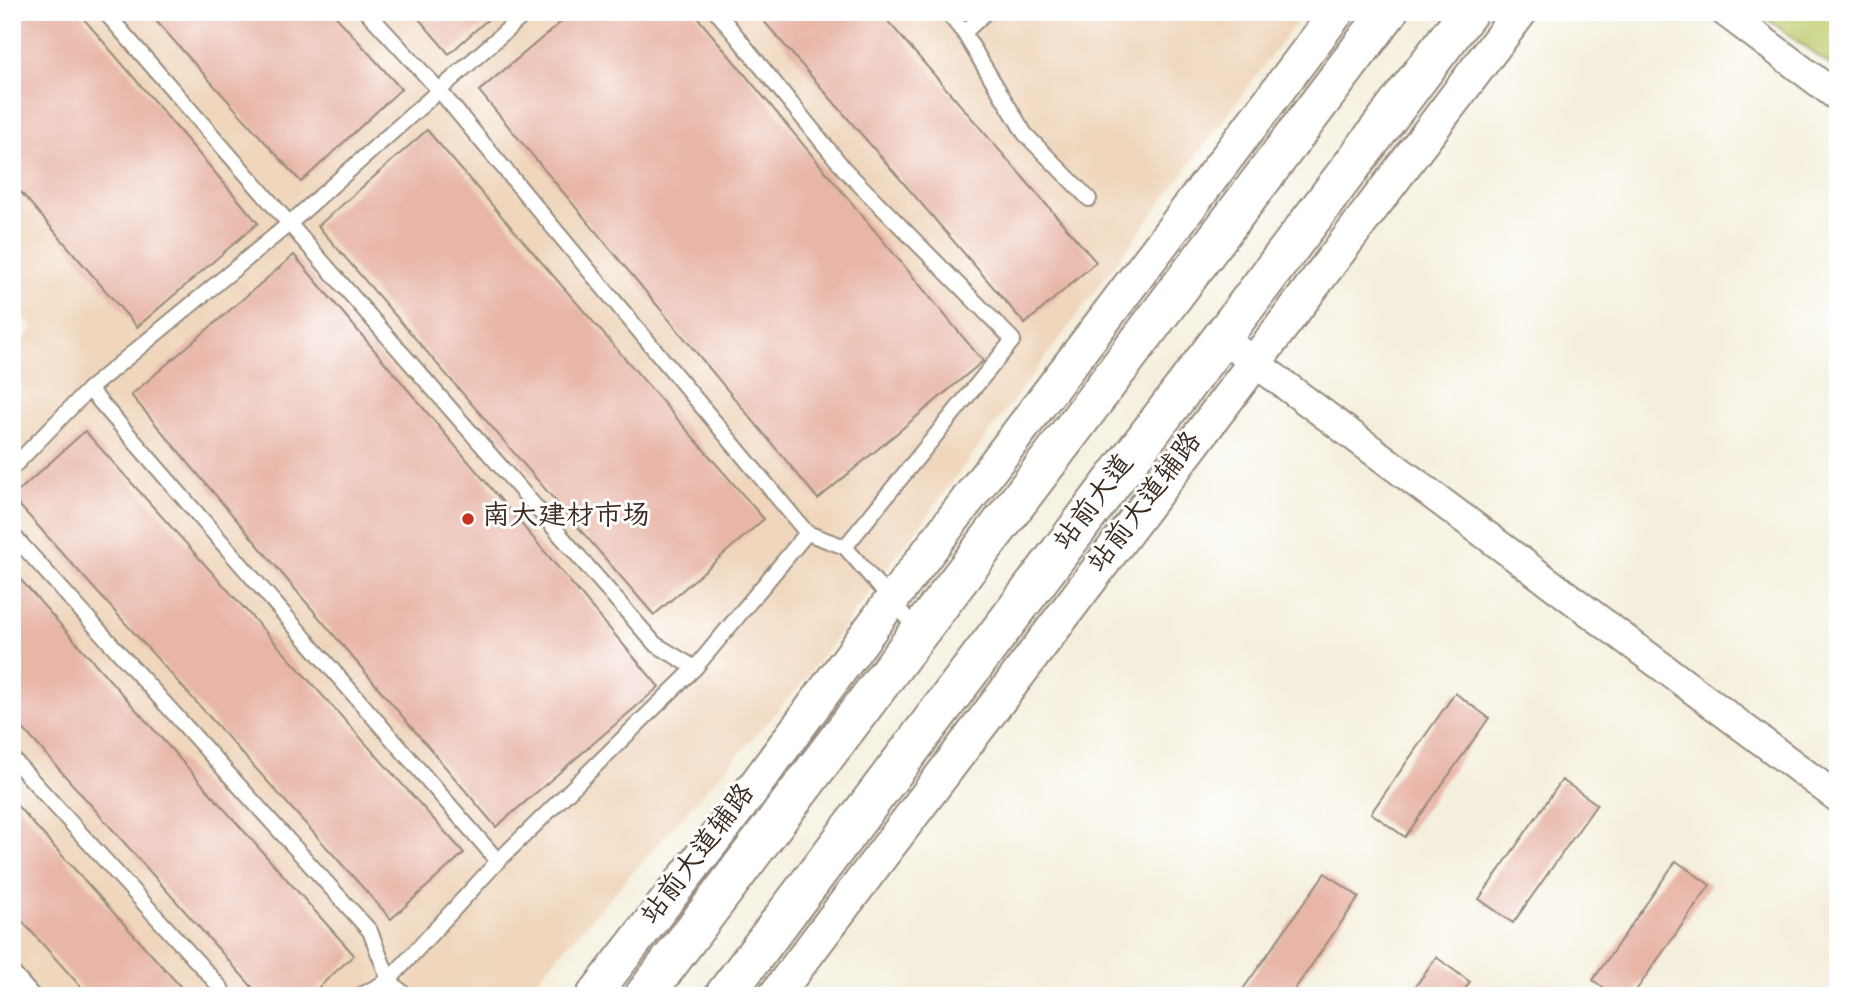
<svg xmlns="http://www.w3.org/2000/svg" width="1850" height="1008" viewBox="0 0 1850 1008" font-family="Dekko,'LXGW WenKai TC',sans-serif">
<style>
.built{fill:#efd6bc}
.green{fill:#bec96b;stroke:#7c7a44;stroke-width:2}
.building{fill:#e8b6a7}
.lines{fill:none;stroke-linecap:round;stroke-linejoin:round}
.service-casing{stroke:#988c7e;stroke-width:18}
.minor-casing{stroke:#988c7e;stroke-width:32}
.tertiary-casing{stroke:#988c7e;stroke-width:37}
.trunk-casing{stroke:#988c7e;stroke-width:42}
.service{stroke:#fff;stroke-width:14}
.minor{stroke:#fff;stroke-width:28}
.tertiary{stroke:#fff;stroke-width:33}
.trunk{stroke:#fff;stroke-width:38}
.poi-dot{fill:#c8321e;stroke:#fff;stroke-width:2.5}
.labels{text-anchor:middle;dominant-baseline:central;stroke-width:6;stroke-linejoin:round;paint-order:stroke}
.street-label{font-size:28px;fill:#3b2a1e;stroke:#fff}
.poi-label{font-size:28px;fill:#3b2a1e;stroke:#fff;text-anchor:start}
</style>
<rect width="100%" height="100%" fill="#fff"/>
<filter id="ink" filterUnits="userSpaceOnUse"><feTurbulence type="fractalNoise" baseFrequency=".0143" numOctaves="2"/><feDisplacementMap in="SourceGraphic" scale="14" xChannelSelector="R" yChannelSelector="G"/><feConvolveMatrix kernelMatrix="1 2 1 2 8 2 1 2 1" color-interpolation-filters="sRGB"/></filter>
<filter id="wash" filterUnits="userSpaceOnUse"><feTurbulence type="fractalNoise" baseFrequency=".00686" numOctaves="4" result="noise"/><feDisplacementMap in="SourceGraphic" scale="28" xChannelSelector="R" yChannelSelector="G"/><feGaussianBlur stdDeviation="1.57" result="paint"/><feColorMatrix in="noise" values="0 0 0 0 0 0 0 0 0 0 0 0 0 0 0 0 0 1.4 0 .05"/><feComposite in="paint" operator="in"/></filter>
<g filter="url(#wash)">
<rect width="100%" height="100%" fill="#f4efdd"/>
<!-- built -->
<path class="built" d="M12,12H1304L801,684L522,996H12V354L33,328L12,302Z"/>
<!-- green -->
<path class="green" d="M1758,12H1838V71Z"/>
<g id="blocks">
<!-- building -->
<g class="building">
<path d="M12,12H78L258,223L137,327L12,182Z"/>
<path d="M148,12H332L401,89L301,182Z"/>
<path d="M413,12H496L449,54Z"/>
<path d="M573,12H693L983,361L818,499L479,91Z"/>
<path d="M756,12H880L1096,262L1025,324Z"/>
<path d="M427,130L764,519L654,615L318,226Z"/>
<path d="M294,255L659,687L496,827L131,395Z"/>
<path d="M85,431L464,853L391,919L12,497Z"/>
<path d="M12,570L354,955L309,996H260L12,716Z"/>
<path d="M1455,693L1489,718L1405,837L1371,813Z"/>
<path d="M1562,780L1597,804L1513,923L1479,899Z"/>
<path d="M12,800L189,996H89L12,910Z"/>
<path d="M1676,861L1710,885L1632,996H1614L1593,980Z"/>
<path d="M1325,873L1359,897L1290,996H1246L1241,992Z"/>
<path d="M1436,957L1470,982L1460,996H1409Z"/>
</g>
</g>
</g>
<g filter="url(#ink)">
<use href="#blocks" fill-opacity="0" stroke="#988c7e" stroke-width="2"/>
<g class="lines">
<!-- service casing -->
<g class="service-casing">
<g id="service">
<path d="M105,12L655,644L695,668L807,533L439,90L367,12"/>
<path d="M527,12L289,224L89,389L498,861L695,668"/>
<path d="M717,12L845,170L1013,340L845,547L807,533"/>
<path d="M947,12L964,33L1025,134L1089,199"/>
<path d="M964,33L986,12"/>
<path d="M12,468L89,389"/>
<path d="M12,534L370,931L389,980L406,996"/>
<path d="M845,547L918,631"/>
<path d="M12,758L221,988L224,996"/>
<path d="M12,972L33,996"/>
<path d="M360,996L389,980L498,861"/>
</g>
</g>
<!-- minor casing -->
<g class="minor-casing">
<g id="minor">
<path d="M1725,12L1838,97"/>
<path d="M1222,338L1838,798"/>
</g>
</g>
<!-- tertiary casing -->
<g class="tertiary-casing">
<g id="tertiary">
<path d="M593,996L740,806L891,601L1337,12"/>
<path d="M775,996L1520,12"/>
</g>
</g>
<!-- trunk casing -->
<g class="trunk-casing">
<g id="trunk">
<path d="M644,996L1388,12"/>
<path d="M724,996L1468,12"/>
</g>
</g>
<!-- service -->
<use href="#service" class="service"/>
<!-- minor -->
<use href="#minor" class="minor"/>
<!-- tertiary -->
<use href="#tertiary" class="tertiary"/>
<!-- trunk -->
<use href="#trunk" class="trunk"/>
</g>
</g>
<!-- markers -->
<circle class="poi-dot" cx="468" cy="519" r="7"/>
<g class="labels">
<!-- street labels -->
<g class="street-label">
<text transform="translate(1096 504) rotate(-53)">站前大道</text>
<text transform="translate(1147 504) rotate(-53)">站前大道辅路</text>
<text transform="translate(700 856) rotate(-53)">站前大道辅路</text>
</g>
<!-- poi labels -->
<g class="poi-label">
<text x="482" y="519">南大建材市场</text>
</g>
</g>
<!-- margin -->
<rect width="1850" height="1008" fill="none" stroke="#fff" stroke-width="42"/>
</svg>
